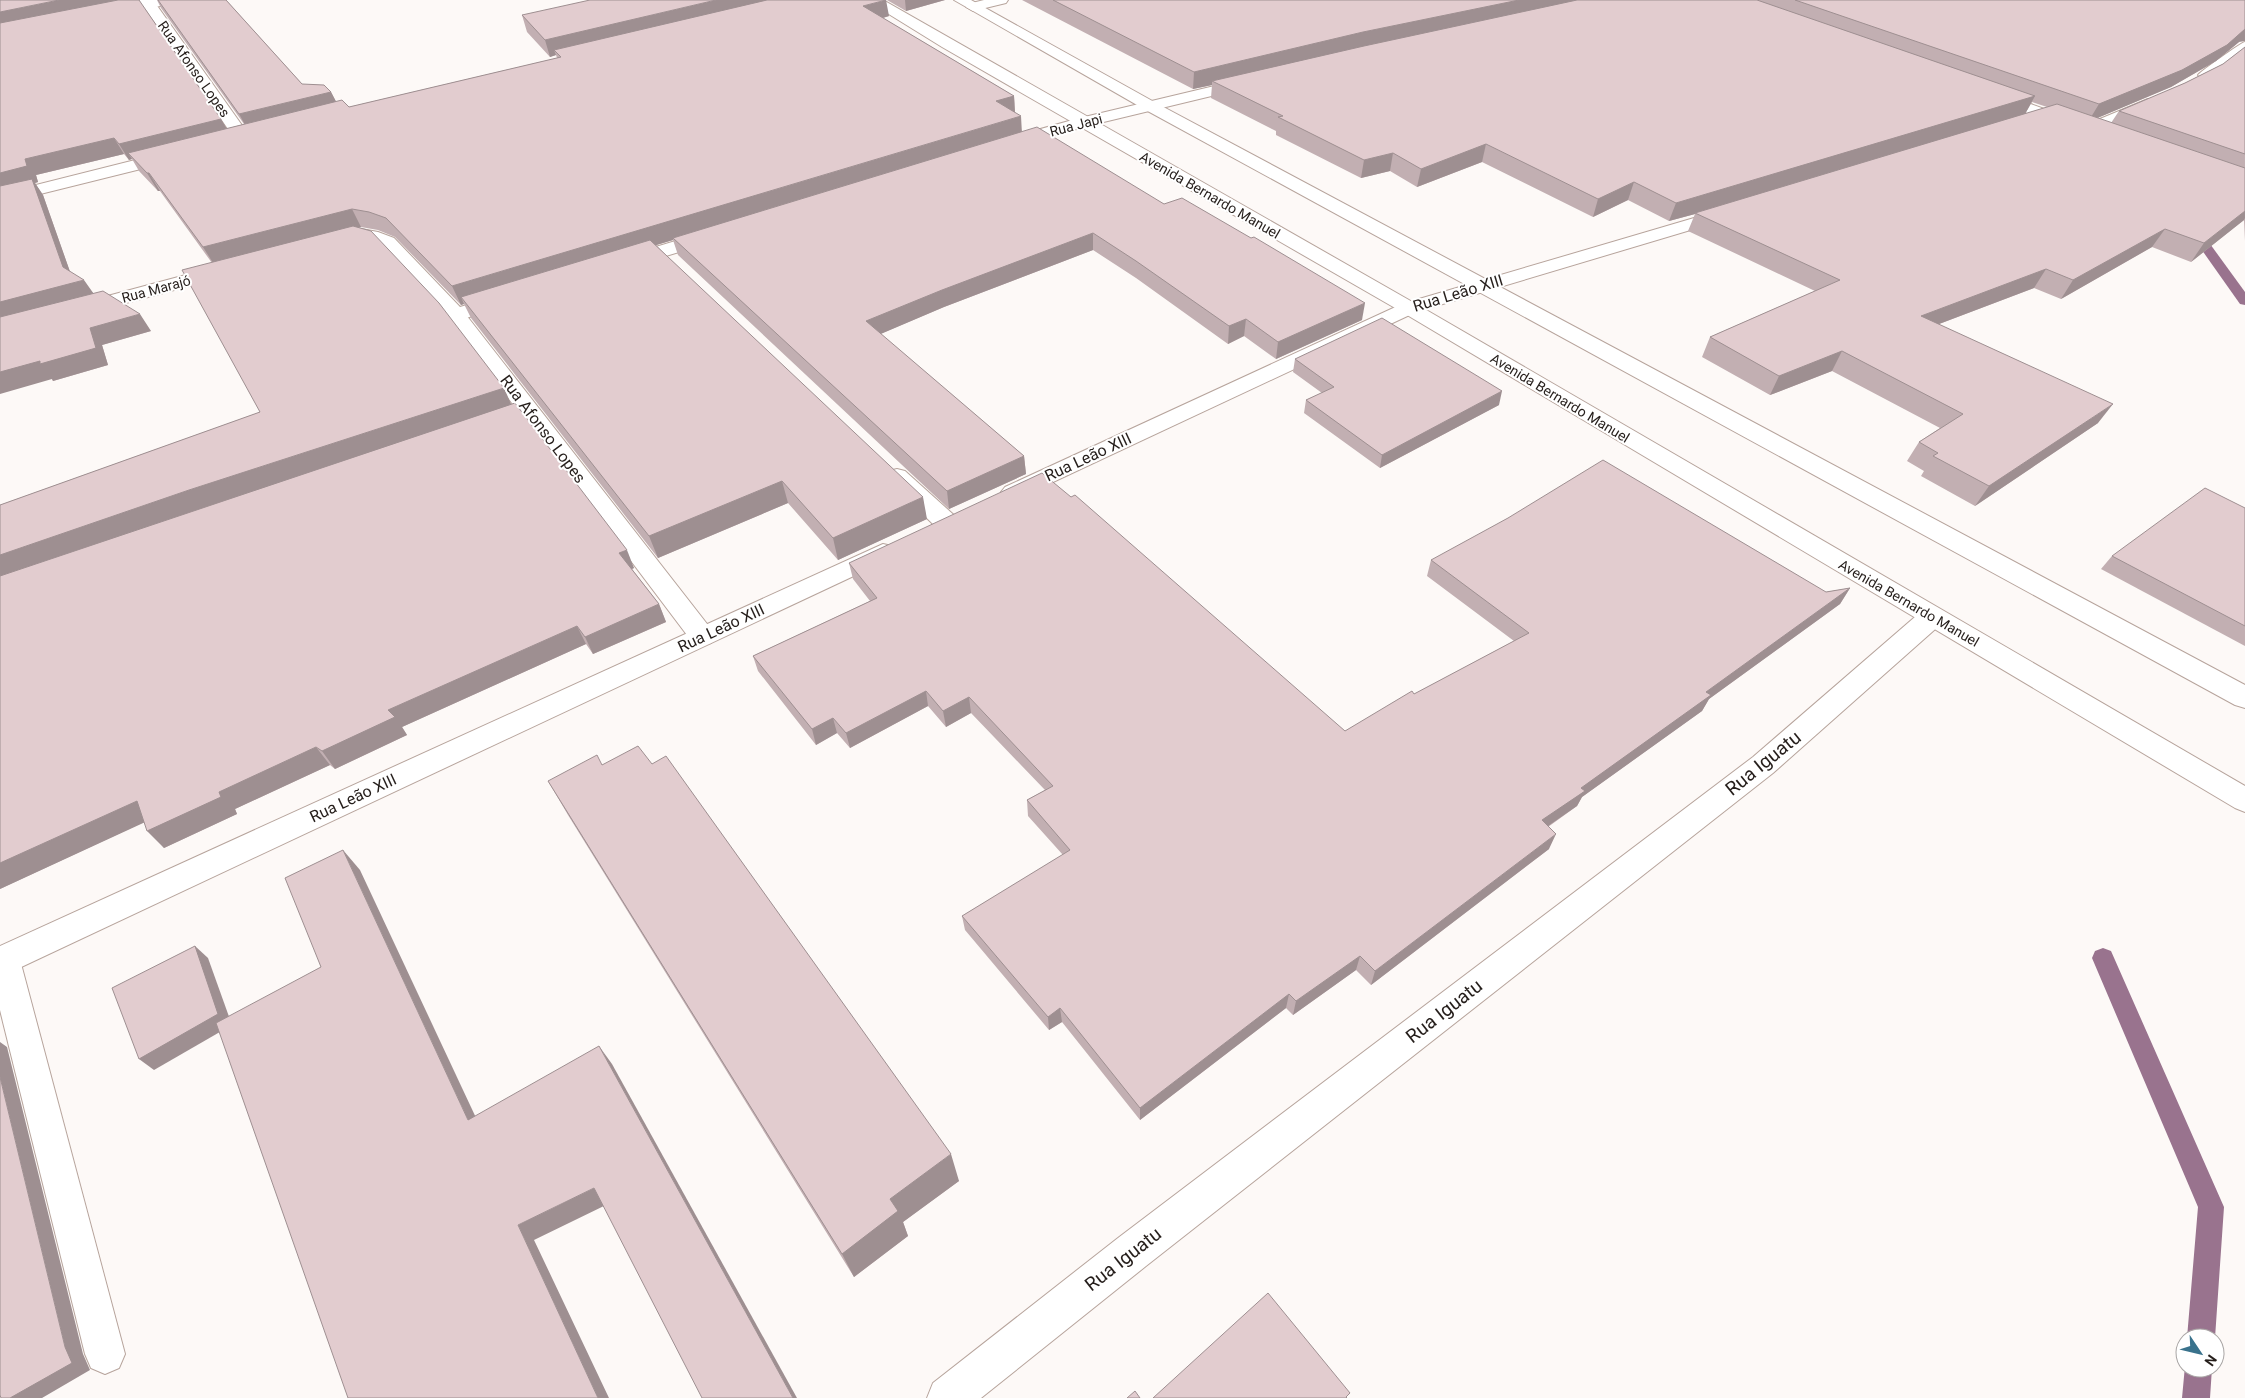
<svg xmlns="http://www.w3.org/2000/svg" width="2245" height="1398" viewBox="0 0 2245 1398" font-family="Roboto,sans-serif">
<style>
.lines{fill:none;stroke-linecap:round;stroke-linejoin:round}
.stream{fill:#99738e;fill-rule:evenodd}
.lane-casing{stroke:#b7a49c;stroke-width:2}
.street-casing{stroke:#b7a49c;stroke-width:2}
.primary-casing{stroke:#b7a49c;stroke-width:2}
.lane{fill:#fff;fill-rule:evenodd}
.street{fill:#fff;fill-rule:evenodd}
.primary{fill:#fff;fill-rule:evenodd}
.wall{fill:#c2afb2;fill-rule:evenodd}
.shaded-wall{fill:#9e8f91}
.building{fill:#e2cccf;stroke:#9e8f91}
.labels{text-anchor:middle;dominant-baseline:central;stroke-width:4;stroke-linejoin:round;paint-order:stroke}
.far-street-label{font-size:14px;fill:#251e1b;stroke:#fff}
.street-label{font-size:16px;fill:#251e1b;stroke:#fff}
.near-street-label{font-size:19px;fill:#251e1b;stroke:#fff}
</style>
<rect width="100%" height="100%" fill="#fdf9f7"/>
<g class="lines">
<!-- stream -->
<g class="stream">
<path d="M2193,225L2197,226L2245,292V305L2240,304L2187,229Z"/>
<path d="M2103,948L2111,951L2224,1207L2215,1338H2187L2198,1207L2092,958L2095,951Z"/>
<path d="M2185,1366V1368H2212L2210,1398H2182Z"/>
</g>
<!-- lane casing -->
<g class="lane-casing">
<g id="lane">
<path d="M139,0H153L251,138L249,142H237Z"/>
<path d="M2245,42V54C2234,64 2217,82 2201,78L2198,75C2200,72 2242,42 2245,42Z"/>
<path d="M2148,99L2154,101L2156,104L2154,107L2095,132H2083L2081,129L2083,126Z"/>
<path d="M456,309L463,311L711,629L715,636L711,643L702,645L693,643L524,419L488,430L480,428L477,423L480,418L515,407L446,315L449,311Z"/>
<path d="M4,945L16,950L20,960L125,1354L119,1368L105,1374L91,1368L85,1354L0,1010V947Z"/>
</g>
</g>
<!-- street casing -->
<g class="street-casing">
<g id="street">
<path d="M149,0H177L170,4L106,17L99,13L101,10Z"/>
<path d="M984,0H1008L1006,3L973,11L966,7L968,4Z"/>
<path d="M1248,78L1253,80L1256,83L1253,86L1087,126L1011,148L1005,147L1003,143L1005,139L1076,119Z"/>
<path d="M1992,90L2075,120L2077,123L2075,126H2063L1986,98L1984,95L1986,92Z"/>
<path d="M171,151L177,152L179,156L177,160L0,204V194Z"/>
<path d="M1728,208L1734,209L1737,213L1734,217L1416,312L1021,497L1013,500L1005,497L1001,492L1005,487L1402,304Z"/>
<path d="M361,229L378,232L394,238L460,307L504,294L511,296L514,300L511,304L463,319L456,321L449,319L380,246L361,241L342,245L335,243L333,239L335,235Z"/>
<path d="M712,230L719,232L721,236L719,240L626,268L619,266L616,262L619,258Z"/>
<path d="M223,265L230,267L233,271L230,275L81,315L74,313L71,309L74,305Z"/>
<path d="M897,469L905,471L956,517L959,523L956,529L947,531L938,529L889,481L885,476L889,471Z"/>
<path d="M883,544L892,546L895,552L892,558L0,977V946Z"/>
<path d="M1932,608L1941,610L1945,617L1941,624L1773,773L1146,1266L981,1398H927L933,1383L1118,1238L1753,757L1923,610Z"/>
</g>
</g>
<!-- primary casing -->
<g class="primary-casing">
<g id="primary">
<path d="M866,0H883L1416,304L2245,786V812L2235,808L1402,312L942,47Z"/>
<path d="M954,0H971L1156,103L2245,685V708L2235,705L1144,109Z"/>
</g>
</g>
<!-- lane -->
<use href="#lane" class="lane"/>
<!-- street -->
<use href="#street" class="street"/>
<!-- primary -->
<use href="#primary" class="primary"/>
</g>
<!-- wall -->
<g class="wall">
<path d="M0,0L221,119L226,129L244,124L161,8L157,0H226L302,84L331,92L336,102L349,107L557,58L556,55L550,57L527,32L522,15L889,16L883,18L1014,96L1015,112L1022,132L1164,204L1362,320L1276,359L1244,336L1228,344L1136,278L1093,250L944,307L880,334L1024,456L1026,474L949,509L678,255L673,240L656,245L927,519L838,560L788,503L658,558L471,318L464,304L461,305L395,237L378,230L361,227L359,228L511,405L634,568L632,569L659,604L666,622L593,654L586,644L402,727L407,735L335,769L330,765L235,809L237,814L164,848L144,822L0,889V505L260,412L212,263L160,191H158L139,171L132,159L129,160L124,154L36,175L38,182L35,183L43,195L70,272L94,294L151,331L102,345L108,365L53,381L52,379Z"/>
<path d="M887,0H945L906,11Z"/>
<path d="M1022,0H2245L2239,42L2216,61L2171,87L2097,118L2111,123L2119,111L2185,83L2223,64L2245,47V241L2244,220L2191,262L2152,247L2061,299L2034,288L1939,324L2098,423L1975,506L1921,476L1924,471L1907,461L1919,442L1940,428L1832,371L1770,395L1702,357L1710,337L1815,291L1688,231L1695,214L1669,221L1628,200L1593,217L1482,162L1417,187L1390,171L1361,178L1276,135V131L1211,98L1212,85L1193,89ZM2032,102L2047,107L2025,114Z"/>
<path d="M1295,359L1499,405L1380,468L1304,413L1306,400L1322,393L1293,372Z"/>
<path d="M2245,508V646L2101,569L2112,556Z"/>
<path d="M1431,560L1826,592L1850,588L1840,604L1709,699L1702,711L1582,797L1577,806L1548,827L1549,849L1371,985L1356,970L1293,1015L1286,1008L1140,1120L1062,1022L1049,1030L965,930L962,916L1063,855L1028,816L1027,800L1045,790L971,713L946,727L928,706L850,748L837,733L816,745L758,671L753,656L870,601L853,579L849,563L1345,731L1514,641L1427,576Z"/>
<path d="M602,765L959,1181L903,1222L908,1236L854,1277L568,815L548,781Z"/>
</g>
<!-- shaded-wall -->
<g class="shaded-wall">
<path d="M59,0H138L0,29V12Z"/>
<path d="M716,0H788L554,50L556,55L550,57L545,40Z"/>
<path d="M886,0L889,16L866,23L863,6Z"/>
<path d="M905,0H945L906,11Z"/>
<path d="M1519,0H1592L1212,81V85L1193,89L1194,72L1363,32Z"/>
<path d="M2245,29V41L2239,42L2216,61L2171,87L2088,122L2099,104Z"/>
<path d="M331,92L339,107L248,130L239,114Z"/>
<path d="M1014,96L1015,113L996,101Z"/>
<path d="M2035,96L2025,114L1695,213V214L1669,221L1676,203Z"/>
<path d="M1021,116L1022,134L673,238V240L466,303L461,297L464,304L461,305L452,286Z"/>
<path d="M221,119L230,134L128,153L132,159L129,160L119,144Z"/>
<path d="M114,138L124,154L36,175L38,182L35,183L43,195L74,283L84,280L96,297L0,323V173L25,159Z"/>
<path d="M1486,144L1482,162L1417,187L1421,169Z"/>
<path d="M1393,153L1390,171L1361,178L1364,160Z"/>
<path d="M147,173H149L160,191H158Z"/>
<path d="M1634,182L1628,200L1593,217L1598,199Z"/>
<path d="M352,209L361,227L215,266L203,247Z"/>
<path d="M2245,211V218L2244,220L2191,262L2204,243Z"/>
<path d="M2165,229L2152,247L2061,299L2073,280Z"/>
<path d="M1093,233V250L944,307L869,339L866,321L942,290Z"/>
<path d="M2046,269L2034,288L1910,335L1921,316Z"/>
<path d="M1365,303L1362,320L1276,359L1278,342Z"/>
<path d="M140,314L151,331L102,345L108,365L53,381L52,379L0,394V372L90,328Z"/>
<path d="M1246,319L1244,336L1228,344L1229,326Z"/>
<path d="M1842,351L1832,371L1770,395L1779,376Z"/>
<path d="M504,388L512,406L0,579V555L189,490Z"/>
<path d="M1502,391L1499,405L1380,468L1382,455Z"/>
<path d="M2113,404L2098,423L1975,506L1989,486Z"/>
<path d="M1024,456L1026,474L949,509L947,491Z"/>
<path d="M782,481L788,503L658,558L649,536Z"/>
<path d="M923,497L927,519L838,560L833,538Z"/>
<path d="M627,550L634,568L627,571L619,553Z"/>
<path d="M1850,588L1840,604L1709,699L1702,711L1582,797L1577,806L1535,835L1542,820L1581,788L1706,692Z"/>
<path d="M659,604L666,622L593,654L585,637Z"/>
<path d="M577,626L586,644L402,727L407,735L335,769L322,751L388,710Z"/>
<path d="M926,691L928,706L850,748L846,733Z"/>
<path d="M969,697L971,713L946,727L943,711Z"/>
<path d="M833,718L837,733L816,745L812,729Z"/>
<path d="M316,747L330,765L235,809L237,814L164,848L147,831L219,792Z"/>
<path d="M137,801L154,818L0,889V863Z"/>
<path d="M1556,834L1549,849L1371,985L1375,971Z"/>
<path d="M343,850L360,870L485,1137L468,1120Z"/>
<path d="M195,946L208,958L232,1025L154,1070L139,1059Z"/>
<path d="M1360,956L1356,970L1293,1015L1296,1001Z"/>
<path d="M1289,994L1286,1008L1140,1120V1108Z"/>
<path d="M1060,1008L1062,1022L1049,1030L1048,1017Z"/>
<path d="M0,1042L7,1047L83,1354L90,1370L42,1398H10L65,1347L0,1077Z"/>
<path d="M599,1046L612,1064L797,1398H793Z"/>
<path d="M951,1154L959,1181L903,1222L908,1236L854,1277L842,1254L890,1199Z"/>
<path d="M594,1188L608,1204L534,1240L609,1398H598L518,1225Z"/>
</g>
<!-- building -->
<g class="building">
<path d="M0,0H59L0,12Z"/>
<path d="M118,0H139L221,119L119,144L114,138L25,159L27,166L0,173V23Z"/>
<path d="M158,0H226L302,84L324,85L331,92L239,114Z"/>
<path d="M590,0H716L545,40L522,15Z"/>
<path d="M767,0H886L863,6L1014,96L996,101L1021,116L452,286L386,218L369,212L352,209L203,247L149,173H147L128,153L342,100L349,107L561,57L554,50Z"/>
<path d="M1053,0H1519L1363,32L1194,72Z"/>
<path d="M1577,0H1757L2035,96L1676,203L1634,182L1598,199L1486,144L1421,169L1393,153L1364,160L1278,117L1283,116L1212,81L1364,46Z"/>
<path d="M1795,0H2245V29L2227,45L2182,70L2099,104Z"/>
<path d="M2245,47V154L2119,111L2185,83L2223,64Z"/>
<path d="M2057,104L2245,168V211L2204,243L2165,229L2073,280L2046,269L1921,316L2113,404L1989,486L1933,456L1938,453L1919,442L1963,414L1842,351L1779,376L1710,337L1840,280L1695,213Z"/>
<path d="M1037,127L1164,204L1182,198L1251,238L1254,237L1365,303L1278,342L1246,319L1229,326L1136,261L1093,233L942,290L866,321L1024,456L947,491L673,238Z"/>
<path d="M32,179L63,267L84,280L0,302V186Z"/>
<path d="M353,226L371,231L439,303L504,388L189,490L0,555V505L260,412L182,270Z"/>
<path d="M650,240L923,497L833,538L782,481L649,536L461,297Z"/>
<path d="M103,291L140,314L90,328L96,348L40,364V361L0,372V317Z"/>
<path d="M1382,318L1502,391L1382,455L1306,400L1334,387L1295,359Z"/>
<path d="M515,403L627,550L619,553L659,604L585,637L577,626L388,710L395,717L322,751L316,747L219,792L221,797L147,831L137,801L0,863V576Z"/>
<path d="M1603,460L1826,592L1850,588L1706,692L1711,695L1581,788L1585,791L1542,820L1556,834L1375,971L1360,956L1296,1001L1289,994L1140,1108L1060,1008L1048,1017L962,916L1070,850L1027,800L1053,786L969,697L943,711L926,691L846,733L833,718L812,729L753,656L877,598L849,563L1042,473L1071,497L1075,495L1345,731L1412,691L1414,694L1529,633L1431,560L1508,518Z"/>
<path d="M2205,488L2245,508V626L2112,556Z"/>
<path d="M638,746L652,764L666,756L951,1154L890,1199L898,1211L842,1254L548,781L597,755L602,765Z"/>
<path d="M343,850L468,1120L599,1046L793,1398H702L594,1188L518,1225L598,1398H348L216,1023L321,967L285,878Z"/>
<path d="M195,946L218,1014L139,1059L112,988Z"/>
<path d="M0,1077L65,1347L72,1363L10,1398H1L0,1395Z"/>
<path d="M1268,1293L1350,1393L1346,1397L1347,1398H1153Z"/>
<path d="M1135,1391L1140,1398H1127Z"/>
</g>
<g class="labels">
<!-- far-street labels -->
<g class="far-street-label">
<text transform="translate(194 69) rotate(55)">Rua Afonso Lopes</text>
<text transform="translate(1076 125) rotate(-15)">Rua Japi</text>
<text transform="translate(1210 195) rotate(30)">Avenida Bernardo Manuel</text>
<text transform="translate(156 289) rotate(-15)">Rua Marajó</text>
<text transform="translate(1560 398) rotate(31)">Avenida Bernardo Manuel</text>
<text transform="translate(1909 603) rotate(30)">Avenida Bernardo Manuel</text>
</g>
<!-- street labels -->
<g class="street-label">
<text transform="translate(1458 293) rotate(-17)">Rua Leão XIII</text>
<text transform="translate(543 429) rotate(53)">Rua Afonso Lopes</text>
<text transform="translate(1088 457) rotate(-25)">Rua Leão XIII</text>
<text transform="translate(721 628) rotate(-25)">Rua Leão XIII</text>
<text transform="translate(353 798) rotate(-25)">Rua Leão XIII</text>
</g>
<!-- near-street labels -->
<g class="near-street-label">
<text transform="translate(1763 763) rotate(-39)">Rua Iguatu</text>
<text transform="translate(1444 1011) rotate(-38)">Rua Iguatu</text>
<text transform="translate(1123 1259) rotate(-38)">Rua Iguatu</text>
</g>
</g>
<!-- north arrow -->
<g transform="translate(2200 1353) rotate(125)"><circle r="24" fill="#ffffff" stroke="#a8a5a4"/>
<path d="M0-4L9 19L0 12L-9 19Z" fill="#39728c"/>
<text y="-8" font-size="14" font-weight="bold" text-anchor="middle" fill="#251e1b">N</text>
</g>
</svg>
